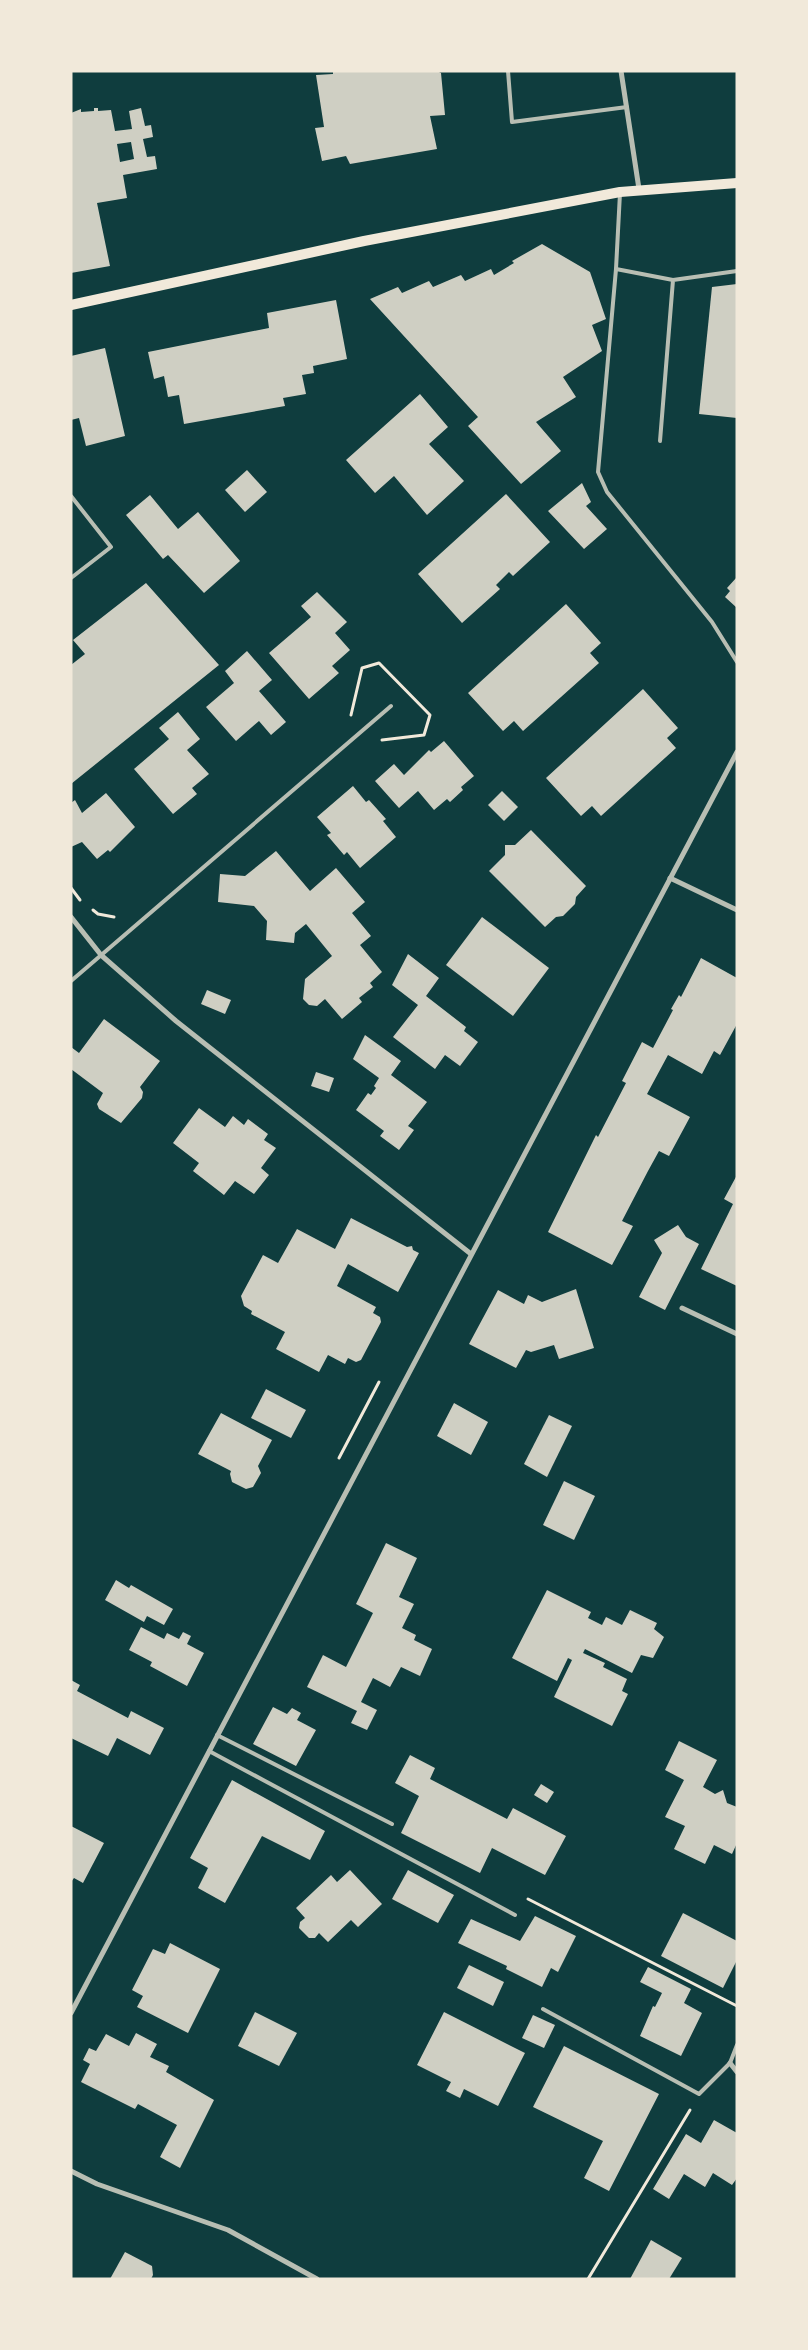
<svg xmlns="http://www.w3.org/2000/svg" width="808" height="2350" viewBox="0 0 808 2350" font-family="Cabin,sans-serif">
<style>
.building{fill:#cfcfc3;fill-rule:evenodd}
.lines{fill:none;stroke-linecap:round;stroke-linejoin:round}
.path{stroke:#f1e9da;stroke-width:3}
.service{stroke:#b8beb3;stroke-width:4}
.minor{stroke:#b8beb3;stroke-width:5}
.secondary{stroke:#f1e9da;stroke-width:10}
</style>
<rect width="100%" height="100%" fill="#0f3d3e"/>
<!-- building -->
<g class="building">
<path d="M333,71H437L441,73L445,115L430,116L437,149L350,164L346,156L322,161L315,128L324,127L316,75L333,74Z"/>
<path d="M94,108H98V111L111,110L115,131L132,129L129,111L141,108L145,126L151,125L153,137L143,139L147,157L155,156L157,169L123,175L127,198L97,203L110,266L71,273V113L81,109V112L94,111ZM131,142L134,159L120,162L117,144Z"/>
<path d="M542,244L590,272L606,319L592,325L602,351L563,377L576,397L536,422L561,451L521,484L468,426L478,417L370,299L398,287L402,293L429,281L433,287L461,275L465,281L491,269L494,275L514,263L512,261Z"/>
<path d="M737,284V418L699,414L712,287Z"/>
<path d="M336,300L347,359L313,366L314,373L302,375L306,394L283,398L285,406L184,424L179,395L168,397L164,376L154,379L148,352L269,328L267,313Z"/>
<path d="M105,348L125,436L86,446L79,418L71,420V356Z"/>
<path d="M420,394L448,427L429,444L464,481L427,515L394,476L375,493L346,460Z"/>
<path d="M247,470L267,492L245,512L225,490Z"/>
<path d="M582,483L591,502L586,506L607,529L584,549L548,511Z"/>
<path d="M506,494L550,542L513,576L509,572L496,585L500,589L462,623L418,574Z"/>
<path d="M150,495L178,529L198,512L240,561L204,593L168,555L163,559L126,515Z"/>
<path d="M737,577V608L725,597L730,591L727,588Z"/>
<path d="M146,583L219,665L71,784V665L85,654L73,640Z"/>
<path d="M317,592L347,622L335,633L350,650L332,666L339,673L309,699L269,653L311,617L301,606Z"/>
<path d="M566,604L601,643L590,653L599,663L523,731L514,721L503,731L468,693Z"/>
<path d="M247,651L272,680L259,691L286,722L271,735L259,721L236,741L206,707L234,683L225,671Z"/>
<path d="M643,689L678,728L667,738L676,748L601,816L592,806L581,816L546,778Z"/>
<path d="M178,712L200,739L187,750L209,774L192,788L197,794L173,814L134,769L169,739L159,728Z"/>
<path d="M444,741L474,776L461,787L463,790L450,802L447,799L434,810L418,791L399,808L375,781L394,764L404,775L429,750L431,752Z"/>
<path d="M353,786L366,802L369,800L386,819L383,821L396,837L360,868L347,852L344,855L327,835L331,833L317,817Z"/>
<path d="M502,791L518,807L504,821L488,805Z"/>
<path d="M106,793L135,827L110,852L108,850L97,859L82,842L71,847V803L75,800L82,813Z"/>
<path d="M531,830L586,886L576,897L575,904L563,916L556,917L545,927L489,871L505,855V845H515Z"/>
<path d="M276,851L310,891L336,868L365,902L352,913L371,936L360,945L382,972L370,983L373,987L359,998L362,1002L342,1019L325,999L317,1006L309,1005L303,999L305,979L332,956L306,924L295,933L294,943L266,940L267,921L254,906L218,902L220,874L245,876Z"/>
<path d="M482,917L549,968L513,1016L446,965Z"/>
<path d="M408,954L439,978L426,996L466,1027L464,1031L478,1042L460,1066L445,1055L435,1069L393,1037L418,1005L392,985Z"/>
<path d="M701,958L737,978V1024L720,1055L714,1051L702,1074L668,1055L647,1094L690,1117L669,1156L659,1151L648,1171L622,1221L633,1226L612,1265L548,1232L596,1135L598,1137L626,1083L622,1081L642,1042L653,1048L673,1010L671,1009L679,995L681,997Z"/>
<path d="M207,990L231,1000L225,1014L201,1004Z"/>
<path d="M104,1019L160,1061L140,1087L143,1092L142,1098L121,1123L99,1109L97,1104L103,1093L71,1069V1047L79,1053Z"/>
<path d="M365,1035L401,1061L391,1075L427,1102L408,1126L414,1130L399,1150L380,1136L384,1131L356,1110L368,1093L371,1095L376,1088L374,1086L379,1078L353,1059Z"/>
<path d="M316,1072L334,1078L329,1092L311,1086Z"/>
<path d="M199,1108L225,1127L233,1116L244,1125L248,1119L268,1134L264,1140L276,1148L261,1168L269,1175L254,1194L235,1181L224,1195L193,1171L199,1163L173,1143Z"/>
<path d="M737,1175V1286L701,1269L733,1204L724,1199Z"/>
<path d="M351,1218L407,1247L412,1246L413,1250L419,1253L398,1292L348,1264L337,1286L376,1307L373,1313L380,1317L381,1322L361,1360L356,1362L348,1358L345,1364L328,1355L319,1372L276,1349L285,1332L251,1314L252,1311L244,1306L241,1296L263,1255L278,1263L297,1229L335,1249Z"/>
<path d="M678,1225L686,1237L699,1244L665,1310L639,1297L662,1253L654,1240Z"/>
<path d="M576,1289L594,1348L559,1359L554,1345L531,1352L526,1350L516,1368L469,1344L498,1290L524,1304L528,1295L542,1302Z"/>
<path d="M266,1389L306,1410L291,1438L251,1418Z"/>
<path d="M454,1403L488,1422L471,1455L437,1436Z"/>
<path d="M221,1413L272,1440L258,1466L261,1473L253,1487L246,1489L232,1482L230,1474L231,1471L198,1454Z"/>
<path d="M549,1415L572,1426L547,1477L524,1464Z"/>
<path d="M564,1481L595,1496L574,1540L543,1525Z"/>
<path d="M386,1543L417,1558L399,1597L414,1604L402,1628L416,1635L414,1640L432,1649L420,1676L401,1667L390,1687L373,1678L361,1702L377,1710L367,1730L351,1723L357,1711L307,1687L323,1655L346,1667L373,1613L356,1604Z"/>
<path d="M116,1580L129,1588L131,1585L173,1609L164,1625L147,1616L144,1622L105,1600Z"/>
<path d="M547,1590L591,1612L588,1618L602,1625L606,1617L622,1625L630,1610L657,1623L654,1629L664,1637L653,1658L641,1655L632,1673L585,1649L583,1653L605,1663L603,1667L627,1679L622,1691L628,1694L612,1726L554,1697L572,1660L568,1658L557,1681L512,1658Z"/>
<path d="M141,1627L164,1639L167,1633L179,1639L183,1632L191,1636L187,1644L204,1653L187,1686L150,1666L152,1662L129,1650Z"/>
<path d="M71,1680L80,1685L77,1691L128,1718L131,1711L164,1728L150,1755L117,1738L108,1756L71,1738Z"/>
<path d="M273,1707L287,1714L292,1708L301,1713L297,1720L316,1730L296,1766L253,1744Z"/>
<path d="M679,1741L717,1760L703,1787L715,1794L723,1790L727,1803L737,1807V1843L732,1854L714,1845L705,1864L674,1849L685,1826L665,1817L684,1780L665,1770Z"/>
<path d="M410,1755L435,1768L430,1779L507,1819L513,1808L566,1836L545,1875L492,1848L480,1873L401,1833L419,1796L395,1783Z"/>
<path d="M232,1780L325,1831L310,1860L262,1836L225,1903L198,1888L208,1868L190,1858Z"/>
<path d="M541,1784L554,1792L547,1803L534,1795Z"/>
<path d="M71,1826L104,1843L83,1883L74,1878L71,1882Z"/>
<path d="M350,1870L382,1904L358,1927L351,1920L328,1942L319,1933L315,1938H309L299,1928L300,1922L305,1918L296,1908L331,1875L337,1882Z"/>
<path d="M408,1870L454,1895L438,1923L392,1899Z"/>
<path d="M683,1913L737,1941V1960L723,1988L661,1956Z"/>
<path d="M535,1916L576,1936L558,1972L551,1968L542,1987L506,1969L507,1966L458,1943L471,1919L520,1941Z"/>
<path d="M170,1943L220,1969L188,2033L137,2007L143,1996L132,1990L153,1949L165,1954Z"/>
<path d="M469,1965L504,1982L493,2006L457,1988Z"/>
<path d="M648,1967L691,1989L684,2003L702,2013L681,2056L640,2036L653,2006L655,2007L662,1993L640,1982Z"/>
<path d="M255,2012L297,2033L279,2066L238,2046Z"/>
<path d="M444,2012L525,2053L498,2106L464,2089L460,2098L446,2091L451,2082L417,2065Z"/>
<path d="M533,2015L555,2025L544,2048L522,2038Z"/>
<path d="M136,2033L157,2044L150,2057L169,2066L166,2072L214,2100L180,2168L160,2157L177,2125L138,2104L135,2109L81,2082L90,2064L83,2060L89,2048L96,2051L106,2034L129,2046Z"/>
<path d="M564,2046L659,2094L609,2191L584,2178L603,2141L533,2107Z"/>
<path d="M714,2120L737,2133V2178L732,2185L713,2173L705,2187L684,2174L669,2199L653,2189L686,2134L701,2143Z"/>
<path d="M651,2240L682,2258L669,2279H630Z"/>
<path d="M125,2252L152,2266L153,2275L151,2279H110Z"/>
</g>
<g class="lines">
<!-- path -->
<g class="path">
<path d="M351,715L362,668L379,663L430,715L424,735L382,740"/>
<path d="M71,888L80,900"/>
<path d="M93,910L98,914L114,917"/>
<path d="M339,1458L379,1382"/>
<path d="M528,1899L737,2006"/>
<path d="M588,2279L690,2110"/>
</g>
<!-- service -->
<g class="service">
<path d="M508,71L512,122L627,107"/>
<path d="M620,193L616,269L598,472L607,492L712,622L737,662"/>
<path d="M616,269L673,280"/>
<path d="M660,441L673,280L737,271"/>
<path d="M71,496L111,547L71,578"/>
<path d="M71,981L391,706"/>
<path d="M217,1735L392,1824"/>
<path d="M209,1751L515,1915"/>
<path d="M543,2009L699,2094L730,2063L737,2045"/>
</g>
<!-- minor -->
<g class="minor">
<path d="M621,71L639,189"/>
<path d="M670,878L737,910"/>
<path d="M71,917L101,955L176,1021L471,1254"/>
<path d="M682,1308L737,1334"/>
<path d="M71,2013L737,752"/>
<path d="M730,2063L737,2072"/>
<path d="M71,2171L97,2184L228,2230L317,2279"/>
</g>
<!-- secondary -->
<path class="secondary" d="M71,305L364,241L620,192L737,183"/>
</g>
<!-- border -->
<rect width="808" height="2350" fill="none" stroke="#f1e9da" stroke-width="145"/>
</svg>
